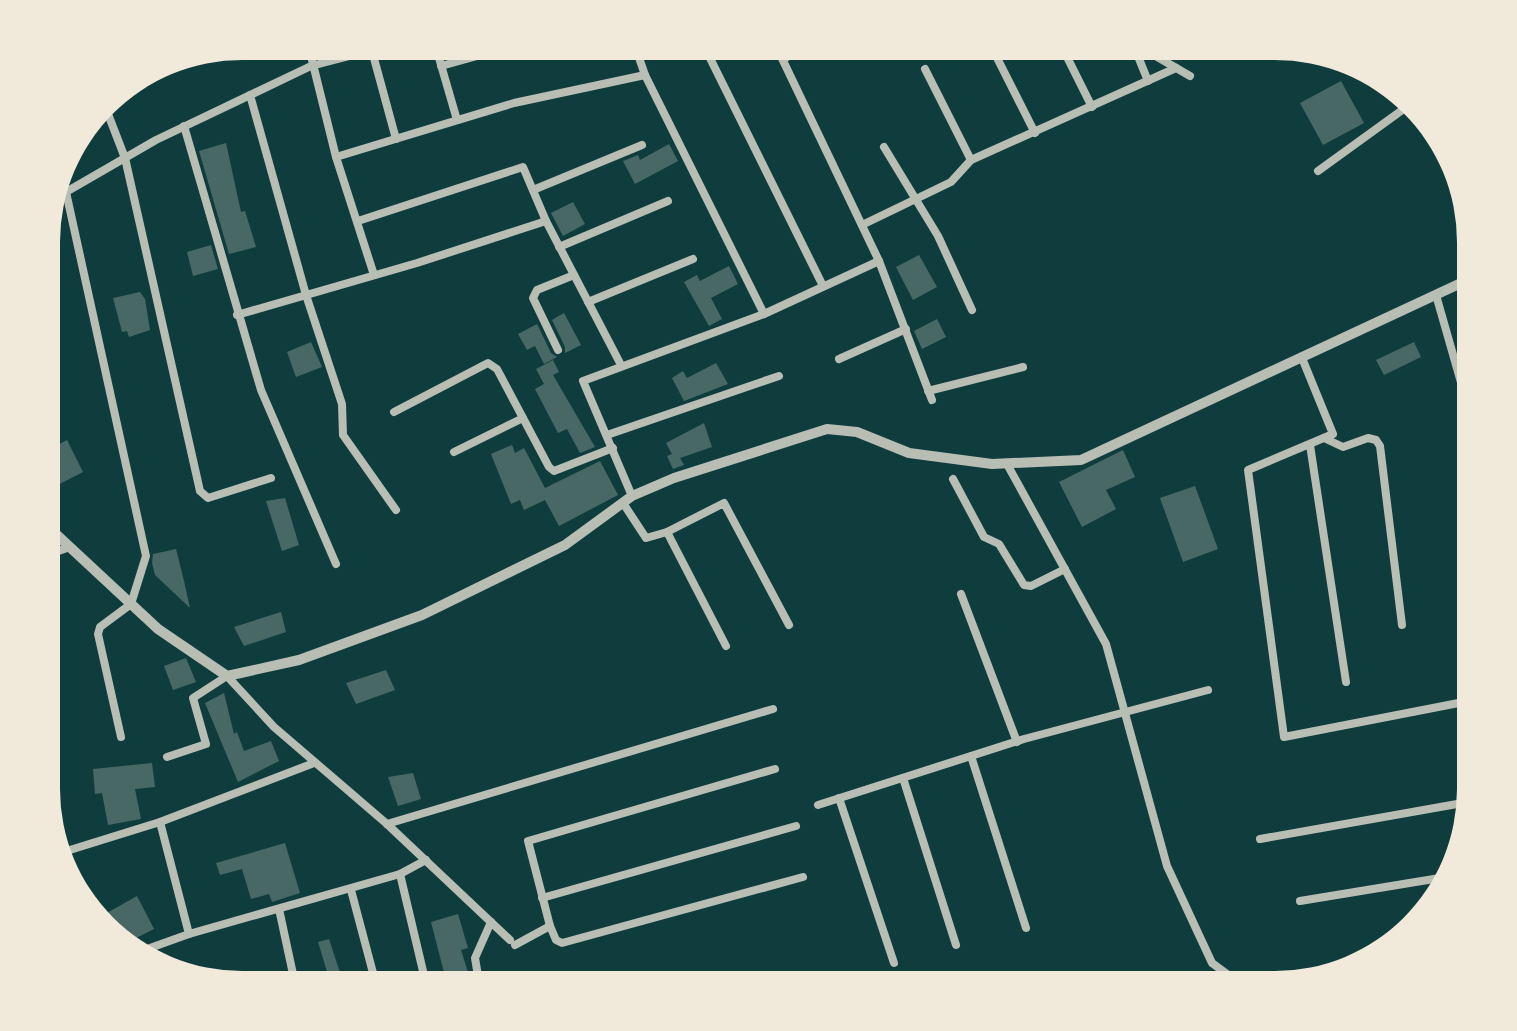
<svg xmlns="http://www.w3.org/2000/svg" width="1517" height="1031" viewBox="0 0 1517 1031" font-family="'PT Sans',sans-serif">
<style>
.building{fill:#486865}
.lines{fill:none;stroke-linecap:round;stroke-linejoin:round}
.minor{stroke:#b8beb3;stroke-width:8}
.tertiary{stroke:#b8beb3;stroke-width:10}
</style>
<rect width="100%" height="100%" fill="#0f3d3e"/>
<!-- building -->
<g class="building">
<path d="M1341,81L1364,123L1323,145L1300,103Z"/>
<path d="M226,143L241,212L245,211L256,247L229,254L199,151Z"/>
<path d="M669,144L678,161L635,184L623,161L638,155L640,160Z"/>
<path d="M573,202L585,224L563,236L551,213Z"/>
<path d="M211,245L218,269L193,276L187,252Z"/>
<path d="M919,255L937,287L913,300L896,267Z"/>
<path d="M729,266L738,284L711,298L722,319L709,326L684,282L697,275L700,281Z"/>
<path d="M140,292L145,299L150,330L129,337L127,331L122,332L113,298Z"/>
<path d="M564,313L581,345L565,353V347L552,320Z"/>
<path d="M937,319L946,337L922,349L914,331Z"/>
<path d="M537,324L551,353L557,357L544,364L535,346L527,350L518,334Z"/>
<path d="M311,342L322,367L296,377L287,352Z"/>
<path d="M1414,342L1421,357L1384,375L1376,360Z"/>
<path d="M553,360L559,372L553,375L595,447L580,453L567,429L558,433L535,389L544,384L536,369Z"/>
<path d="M716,363L728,384L684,401L672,378L683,371L687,378Z"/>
<path d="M704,423L712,447L680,458L684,465L673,469L667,456L672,454L666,443Z"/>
<path d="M67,440L83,472L44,492V452Z"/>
<path d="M512,445L515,453L524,448L545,488L600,461L618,495L559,526L545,500L524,510L520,500L511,504L491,454Z"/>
<path d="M1123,450L1135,477L1106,490L1116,509L1082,527L1059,482Z"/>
<path d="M1195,486L1218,549L1183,562L1160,498Z"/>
<path d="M285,498L299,545L282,551L266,501Z"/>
<path d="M176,549L184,581L190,608L155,575L152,563L153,554Z"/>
<path d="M281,612L286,632L244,646L234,627Z"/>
<path d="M186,658L196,682L173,690L164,666Z"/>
<path d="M386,670L395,690L356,704L346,683Z"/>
<path d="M224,693L234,734L237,732L244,751L271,741L279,761L238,782L205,703Z"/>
<path d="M152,763L155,787L135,789L141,819L108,825L102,793L95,794L93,769Z"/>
<path d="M413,773L421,799L398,806L388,777Z"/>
<path d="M285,843L300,893L272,902L269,894L251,899L242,869L220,875L216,863Z"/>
<path d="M137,896L154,929L120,946L96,919Z"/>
<path d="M458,914L468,948L461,950L472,985L448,988L431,922Z"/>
<path d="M329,939L345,988H332L318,942Z"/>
</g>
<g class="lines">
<!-- minor -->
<g class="minor">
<path d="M1133,44L1148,81"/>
<path d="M1135,44L1190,76"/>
<path d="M1061,45L1092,107"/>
<path d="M991,46L1035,133"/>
<path d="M705,48L823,286"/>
<path d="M777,48L879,261L932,400"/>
<path d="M636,49L645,75L764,314"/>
<path d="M372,51L396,139"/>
<path d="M437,51L457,120"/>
<path d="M310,52L336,157L374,275"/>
<path d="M783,59L808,47"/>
<path d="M441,66L499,50"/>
<path d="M925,69L971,160"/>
<path d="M250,95L306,295L342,404L343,435L396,510"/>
<path d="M103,101L125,158L200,491L208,498L271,478"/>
<path d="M184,126L261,390L336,564"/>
<path d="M884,147L938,236L972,310"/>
<path d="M336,157L514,103L645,75"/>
<path d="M1318,171L1412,103"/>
<path d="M58,175L66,192L146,556L131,604L100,627L98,634L121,737"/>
<path d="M533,190L642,145"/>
<path d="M45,214L66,192L156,140L311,66L369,51"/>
<path d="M358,221L523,167L546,221L621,365"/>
<path d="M862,225L951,182L971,160L1176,68"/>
<path d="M559,247L668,201"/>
<path d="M1436,295L1468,407L1470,566L1474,610"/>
<path d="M588,302L693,259"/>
<path d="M237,315L417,263L546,221"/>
<path d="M558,350L533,298L537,290L574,275"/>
<path d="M1302,358L1333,434L1248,470L1284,737L1474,700"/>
<path d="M839,359L906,329"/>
<path d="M928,391L1023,367"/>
<path d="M394,412L488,363L497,369L549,467L554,471L613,448"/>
<path d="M607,435L779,376"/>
<path d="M1324,438L1343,447L1368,438L1376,440L1380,446L1402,625"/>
<path d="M1310,445L1346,682"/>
<path d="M454,452L523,418"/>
<path d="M1007,464L1106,644L1167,866L1212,963L1246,988"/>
<path d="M953,479L984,537L999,544L1024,585L1031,586L1065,569"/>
<path d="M632,496L583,381L764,314L879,261"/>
<path d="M623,503L646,538L667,532L724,503L789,625"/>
<path d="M667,532L726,646"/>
<path d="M44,556L70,547"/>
<path d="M961,594L1017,742"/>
<path d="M971,756L1026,928"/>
<path d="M167,757L206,744L193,698L227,676L274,727L387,824L510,940"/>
<path d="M44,768L48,789"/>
<path d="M903,778L956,945"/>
<path d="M839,798L894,963"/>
<path d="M818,805L1024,739L1208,690"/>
<path d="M160,822L189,934"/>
<path d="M387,824L773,709"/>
<path d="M1260,839L1474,801"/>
<path d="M57,854L160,822L314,763"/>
<path d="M426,860L400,874L427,988"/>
<path d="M351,890L377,988"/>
<path d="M542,898L796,826"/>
<path d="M1300,901L1446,877"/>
<path d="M279,909L296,988"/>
<path d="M550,926L528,841L775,769"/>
<path d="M515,945L550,926L556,940L562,943L803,877"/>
<path d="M136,953L189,934L400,874"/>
<path d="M480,988L475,958L491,922"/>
</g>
<!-- tertiary -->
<path class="tertiary" d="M44,523L158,629L227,676L299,660L422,615L565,545L632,496L674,478L827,429L857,432L909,453L992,464L1081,460L1474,277"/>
</g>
<!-- crop -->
<path d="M0 0H1517V1031H0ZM242 60H1275A182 182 0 0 1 1457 242V789A182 182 0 0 1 1275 971H242A182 182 0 0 1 60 789V242A182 182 0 0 1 242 60Z" fill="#f1e9da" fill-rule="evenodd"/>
</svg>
